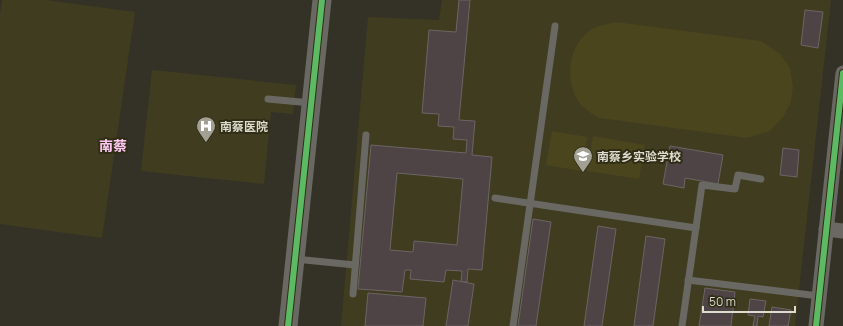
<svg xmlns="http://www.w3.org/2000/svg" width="843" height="326" viewBox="0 0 843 326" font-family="Manrope,'Noto Sans SC',sans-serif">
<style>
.built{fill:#403c20}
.green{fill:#4a451d}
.building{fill:#4e4445;stroke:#6b6564;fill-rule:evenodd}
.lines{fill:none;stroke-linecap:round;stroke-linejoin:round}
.service{stroke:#696863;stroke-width:7}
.minor{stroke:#696863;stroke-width:15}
.tertiary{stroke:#696863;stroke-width:19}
.cycleway-casing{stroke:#302d16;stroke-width:8}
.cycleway{stroke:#5cba63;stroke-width:6}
.labels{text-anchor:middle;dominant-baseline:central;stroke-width:4;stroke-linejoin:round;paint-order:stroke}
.poi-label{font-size:12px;font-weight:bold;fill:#dedcce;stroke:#302d16;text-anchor:start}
.quarter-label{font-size:14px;font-weight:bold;fill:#fbc6ef;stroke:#302d16}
</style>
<rect width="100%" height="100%" fill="#343226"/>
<!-- built -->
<g class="built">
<path d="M2,0H45L135,12L102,238L0,224V15Z"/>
<path d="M442,0H831L795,326H341L368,17L439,20Z"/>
<path d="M152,70L296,85L293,114L271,112L264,184L141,171Z"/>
</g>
<!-- green -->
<g class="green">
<path d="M616,22L761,41L780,54L790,68L793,86L791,102L783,117L770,131L747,138L600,118C594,115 587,111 582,106C563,84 567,45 592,29C599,25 609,24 616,22Z"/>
<path d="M552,131L587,137L582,171L546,165Z"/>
<path d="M593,136L645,145L639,179L587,171Z"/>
</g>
<!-- building -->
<g class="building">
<path d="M459,0H470L459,120L475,121L472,155L492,157L482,270L468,269L467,282H461L462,271L446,270L444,282L410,279L411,270H405L402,292L358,289L371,145L466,153L467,140L453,139L454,127L438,126L439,114L422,113L429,30L456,32ZM397,173L463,179L457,245L414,241L413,252L390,250Z"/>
<path d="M805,10L823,12L818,48L801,45Z"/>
<path d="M670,146L723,155L718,184L685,178L684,188L663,184Z"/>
<path d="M783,148L799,150L797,177L780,175Z"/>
<path d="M533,219L551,222L536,326H518Z"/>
<path d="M598,226L616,229L602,326H584Z"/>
<path d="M646,236L665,239L653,326H634Z"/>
<path d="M453,280L474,284L468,326H446Z"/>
<path d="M705,288L735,292L731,326H699Z"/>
<path d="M368,293L426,298L423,326H365Z"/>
<path d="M750,299L766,301L763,317L758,316L757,326H753L755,316L748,315Z"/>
<path d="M772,307L791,310L788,326H769Z"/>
</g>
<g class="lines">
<!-- service -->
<g class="service">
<path d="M268,99L311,103"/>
<path d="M495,198L696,228"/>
<path d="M295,259L355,265"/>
<path d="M688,280L819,296"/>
<path d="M353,294L366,135"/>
<path d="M513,326L555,26"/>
<path d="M682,326L702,185L735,189L738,175L761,179"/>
</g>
<!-- minor -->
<g class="minor">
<path d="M826,229L843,231"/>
<path d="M816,326L843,73"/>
</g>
<!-- tertiary -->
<path class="tertiary" d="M288,326L322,0"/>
<!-- cycleway casing -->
<g class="cycleway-casing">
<g id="cycleway">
<path d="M288,326L322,0"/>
<path d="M816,326L843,73"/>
</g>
</g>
<!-- cycleway -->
<use href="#cycleway" class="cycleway"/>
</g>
<!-- icons -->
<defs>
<g id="hospital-pin" transform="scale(1)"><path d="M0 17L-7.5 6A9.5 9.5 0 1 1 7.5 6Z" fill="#a2a093" stroke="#302d16"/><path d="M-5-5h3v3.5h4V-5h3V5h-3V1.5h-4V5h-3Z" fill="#fff"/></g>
<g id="school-pin" transform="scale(1)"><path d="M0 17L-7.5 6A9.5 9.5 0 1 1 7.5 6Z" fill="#a2a093" stroke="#302d16"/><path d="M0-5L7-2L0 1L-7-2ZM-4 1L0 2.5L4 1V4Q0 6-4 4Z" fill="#fff"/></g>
</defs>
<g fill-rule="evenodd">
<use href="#hospital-pin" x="206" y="126"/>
<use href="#school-pin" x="583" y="156"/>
</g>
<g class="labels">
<!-- poi labels -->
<g class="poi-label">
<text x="220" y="126">南蔡医院</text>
<text x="597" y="156">南蔡乡实验学校</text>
</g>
<!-- quarter labels -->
<g class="quarter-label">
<text x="113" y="145">南蔡</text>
</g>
</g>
<!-- scale -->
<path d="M703 306v6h92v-6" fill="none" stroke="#dedcce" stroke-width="2"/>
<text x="709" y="306" font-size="12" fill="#dedcce" stroke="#302d16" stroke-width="3" paint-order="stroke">50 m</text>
</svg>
